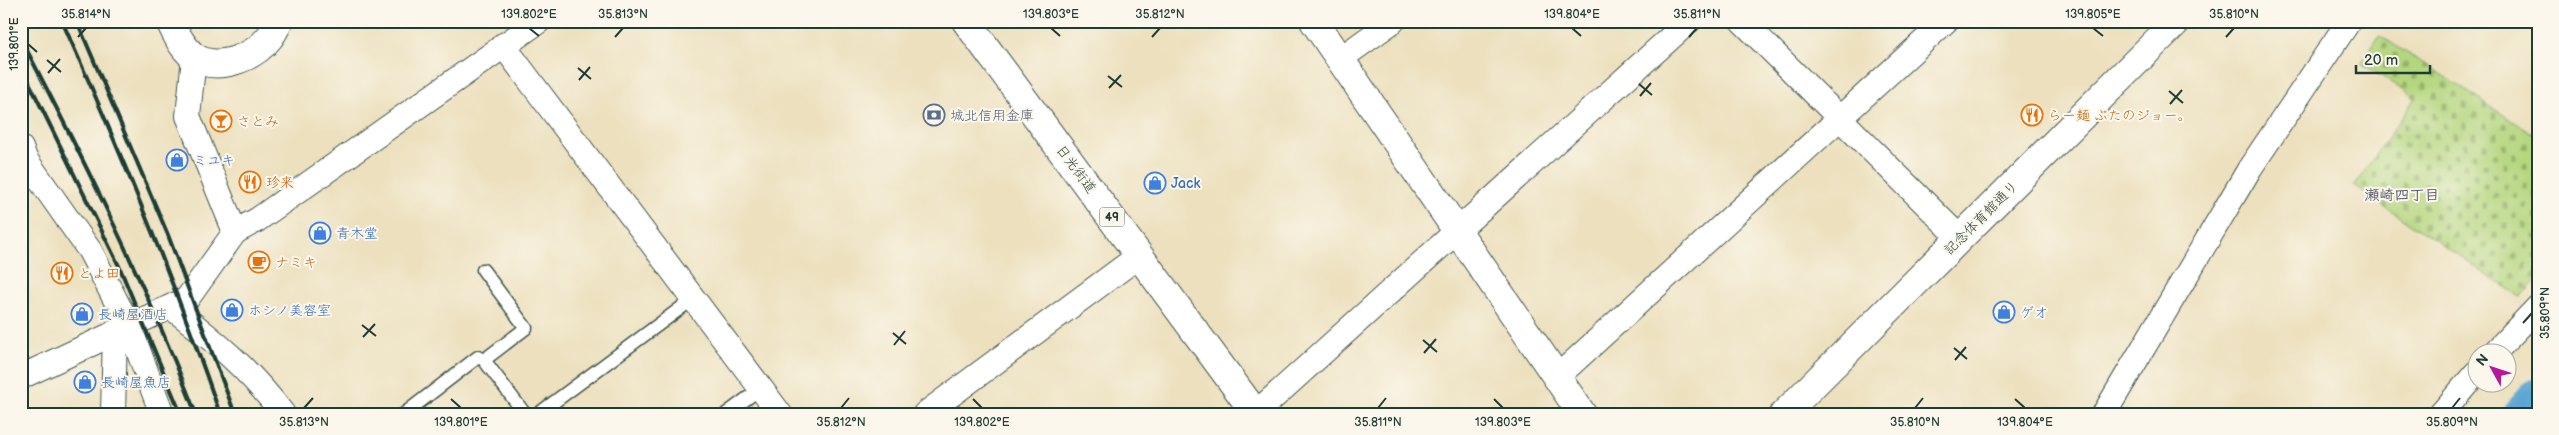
<svg xmlns="http://www.w3.org/2000/svg" width="2559" height="435" viewBox="0 0 2559 435" font-family="'Balsamiq Sans','Klee One',sans-serif">
<style>
.cemetery{fill:url(#cemetery-stones);stroke:#6a8a59}
.lines{fill:none;stroke-linecap:round;stroke-linejoin:round}
.river{stroke:#59a3d1;stroke-width:45}
.service-casing{stroke:#3e5549;stroke-width:15}
.minor-casing{stroke:#3e5549;stroke-width:26}
.tertiary-casing{stroke:#3e5549;stroke-width:30}
.primary-casing{stroke:#3e5549;stroke-width:30}
.service{stroke:#fff;stroke-width:12}
.minor{stroke:#fff;stroke-width:24}
.tertiary{stroke:#fff;stroke-width:28}
.primary{stroke:#fff;stroke-width:28}
.rail{stroke:#1f3d34;stroke-width:4}
.ticks{fill:none;stroke:#1f3d34;stroke-width:2}
.labels{text-anchor:middle;dominant-baseline:central;stroke-width:4;stroke-linejoin:round;paint-order:stroke}
.shield{fill:#fbf7ec;stroke:#61756b;stroke-width:1}
.shield-label{font-size:12px;font-weight:bold;fill:#1f3d34}
.service-label{font-size:14px;fill:#4e5e75;stroke:#fbf7ec;text-anchor:start}
.food-label{font-size:14px;fill:#c56008;stroke:#fbf7ec;text-anchor:start}
.shop-label{font-size:14px;fill:#366cbe;stroke:#fbf7ec;text-anchor:start}
.street-label{font-size:14px;fill:#1f3d34;stroke:#fbf7ec}
.neighbourhood-label{font-size:15px;font-weight:bold;fill:#565c6c;stroke:#fbf7ec}
.neatline{fill:none;stroke:#1f3d34;stroke-width:2}
.ticks-label{font-size:12px;text-anchor:middle;fill:#1f3d34}
</style>
<defs>
<pattern id="cemetery-stones" width="16" height="16" patternUnits="userSpaceOnUse" patternTransform="scale(1.25)"><rect width="16" height="16" fill="#b4d67e"/><path d="M2 7V4a2 2 0 0 1 4 0v3zM10 15v-3a2 2 0 0 1 4 0v3z" fill="#92af68"/></pattern>
</defs>
<rect width="100%" height="100%" fill="#fbf7ec"/>
<filter id="ink" filterUnits="userSpaceOnUse"><feTurbulence type="fractalNoise" baseFrequency=".02" numOctaves="2"/><feDisplacementMap in="SourceGraphic" scale="10" xChannelSelector="R" yChannelSelector="G"/><feConvolveMatrix kernelMatrix="1 2 1 2 8 2 1 2 1" color-interpolation-filters="sRGB"/></filter>
<filter id="wash" filterUnits="userSpaceOnUse"><feTurbulence type="fractalNoise" baseFrequency=".0096" numOctaves="4" result="noise"/><feDisplacementMap in="SourceGraphic" scale="20" xChannelSelector="R" yChannelSelector="G"/><feGaussianBlur stdDeviation="1.12" result="paint"/><feColorMatrix in="noise" values="0 0 0 0 0 0 0 0 0 0 0 0 0 0 0 0 0 1.4 0 .05"/><feComposite in="paint" operator="in"/></filter>
<g filter="url(#wash)">
<rect width="100%" height="100%" fill="#ece0be"/>
<!-- cemetery -->
<path class="cemetery" d="M2379,35L2538,137V279L2520,297L2354,186L2415,98L2361,63Z"/>
<g class="lines">
<!-- river -->
<path class="river" d="M2526,414L2538,401"/>
</g>
</g>
<g filter="url(#ink)">
<g class="lines">
<!-- service casing -->
<g class="service-casing">
<g id="service">
<path d="M484,360L525,414"/>
<path d="M404,414L478,357L484,360L526,328L483,270"/>
<path d="M538,414L693,299"/>
<path d="M726,414L761,388"/>
</g>
</g>
<!-- minor casing -->
<g class="minor-casing">
<g id="minor">
<path d="M1742,21L1960,238"/>
<path d="M503,45L780,414"/>
<path d="M194,57L188,116L235,232"/>
<path d="M1340,59L1393,21"/>
<path d="M21,148L26,160L90,251L129,326L162,414"/>
<path d="M171,307C215,341 249,369 283,414"/>
<path d="M2495,352L2538,307"/>
<path d="M21,377L187,299L235,232L257,220L539,21"/>
<path d="M1557,377L1946,21"/>
<path d="M1256,413L1689,21"/>
<path d="M113,414L115,332"/>
<path d="M925,414L1140,255"/>
<path d="M2104,414L2250,168L2349,21"/>
<path d="M2441,414L2476,373"/>
</g>
</g>
<!-- tertiary casing -->
<g class="tertiary-casing">
<g id="tertiary">
<path d="M170,21C176,34 182,47 193,56C216,73 253,58 269,38C273,33 276,27 279,21"/>
<path d="M1314,21L1582,414"/>
<path d="M1784,414L2177,21"/>
</g>
</g>
<!-- primary casing -->
<g class="primary-casing">
<path id="primary" d="M966,21L1256,414"/>
</g>
<!-- service -->
<use href="#service" class="service"/>
<!-- minor -->
<use href="#minor" class="minor"/>
<!-- tertiary -->
<use href="#tertiary" class="tertiary"/>
<!-- primary -->
<use href="#primary" class="primary"/>
<!-- rail -->
<g class="rail">
<path d="M62,21C120,150 174,280 220,414"/>
<path d="M77,21L168,235L235,414"/>
<path d="M21,39C85,162 146,285 196,414"/>
<path d="M21,66L119,266L181,414"/>
</g>
</g>
</g>
<!-- ticks -->
<path class="ticks" d="M529,28L539,36M1051,28L1060,36M1572,28L1581,36M2093,28L2103,36M78,37L86,28M615,37L623,28M1152,37L1160,28M1689,37L1697,28M2226,37L2234,28M28,44L37,52M47,60L61,72M578,68L591,79M48,73L60,59M1108,76L1122,87M579,80L590,67M1639,84L1652,95M1109,88L1121,75M2169,91L2183,103M1640,96L1651,83M2170,104L2182,90M2523,323L2532,313M362,325L376,336M893,333L906,344M363,337L375,324M1423,340L1437,352M894,345L905,331M1954,348L1967,359M1424,353L1436,339M1955,360L1966,347M451,399L461,408M973,399L982,408M1494,399L1503,408M2015,399L2025,408M304,408L313,398M841,408L849,398M1378,408L1386,398M1915,408L1923,398M2452,408L2460,398"/>
<!-- icons -->
<defs>
<g id="bank-ring" transform="scale(1.125)"><circle r="9.5" fill="#fbf7ec" stroke="#5c6f8a" stroke-width="1.5"/><path d="M-6-4H6V4H-6ZM0-2.3a2.3 2.3 0 1 0 0 4.6a2.3 2.3 0 1 0 0-4.6Z" fill="#5c6f8a"/></g>
<g id="restaurant-ring" transform="scale(1.125)"><circle r="9.5" fill="#fbf7ec" stroke="#e8710a" stroke-width="1.5"/><path d="M-5-6h1v4h1v-4h1v4h1v-4h1v5L-1.5 .5V6h-2V.5L-5-1ZM5-6V6H3V1.5H1.5Q1.5-4 5-6Z" fill="#e8710a"/></g>
<g id="bar-ring" transform="scale(1.125)"><circle r="9.5" fill="#fbf7ec" stroke="#e8710a" stroke-width="1.5"/><path d="M-6-5H6L.8 .8V4.5H3.5V6h-7V4.5H-.8V.8Z" fill="#e8710a"/></g>
<g id="shop-ring" transform="scale(1.125)"><circle r="9.5" fill="#fbf7ec" stroke="#3f7fe0" stroke-width="1.5"/><path d="M-5-2.5h2.3a2.7 3.5 0 0 1 5.4 0H5L5.5 6h-11ZM-1.5-2.5h3a1.5 2.3 0 0 0-3 0Z" fill="#3f7fe0"/></g>
<g id="cafe-ring" transform="scale(1.125)"><circle r="9.5" fill="#fbf7ec" stroke="#e8710a" stroke-width="1.5"/><path d="M-5.5-4.5H6V0H3Q3 3.5 0 3.5H-2.5Q-5.5 3.5-5.5 0ZM3-3.2v2h1.7v-2ZM-6 4.5H4V6H-6Z" fill="#e8710a"/></g>
</defs>
<g fill-rule="evenodd">
<use href="#bank-ring" x="934" y="115"/>
<use href="#restaurant-ring" x="2032" y="115"/>
<use href="#bar-ring" x="221" y="121"/>
<use href="#shop-ring" x="177" y="160"/>
<use href="#restaurant-ring" x="250" y="182"/>
<use href="#shop-ring" x="1155" y="183"/>
<use href="#shop-ring" x="320" y="233"/>
<use href="#cafe-ring" x="259" y="262"/>
<use href="#restaurant-ring" x="62" y="273"/>
<use href="#shop-ring" x="232" y="310"/>
<use href="#shop-ring" x="2004" y="312"/>
<use href="#shop-ring" x="82" y="314"/>
<use href="#shop-ring" x="85" y="382"/>
</g>
<g class="labels">
<!-- shield labels -->
<rect class="shield" x="1099.5" y="207.5" width="25" height="19" rx="4"/>
<g class="shield-label">
<text x="1112" y="217">49</text>
</g>
<!-- service labels -->
<g class="service-label">
<text x="950" y="115">城北信用金庫</text>
</g>
<!-- food labels -->
<g class="food-label">
<text x="2048" y="115">らー麺 ぶたのジョー。</text>
<text x="237" y="121">さとみ</text>
<text x="266" y="182">珍来</text>
<text x="275" y="262">ナミキ</text>
<text x="78" y="273">とよ田</text>
</g>
<!-- shop labels -->
<g class="shop-label">
<text x="193" y="160">ミユキ</text>
<text x="1171" y="183">Jack</text>
<text x="336" y="233">青木堂</text>
<text x="248" y="310">ホシノ美容室</text>
<text x="2020" y="312">ゲオ</text>
<text x="98" y="314">長崎屋酒店</text>
<text x="101" y="382">長崎屋魚店</text>
</g>
<!-- street labels -->
<g class="street-label">
<text transform="translate(1076 169) rotate(53)">日光街道</text>
<text transform="translate(1981 218) rotate(-45)">記念体育館通り</text>
</g>
<!-- neighbourhood labels -->
<g class="neighbourhood-label">
<text x="2402" y="195">瀬崎四丁目</text>
</g>
</g>
<!-- margin -->
<rect width="2559" height="435" fill="none" stroke="#fbf7ec" stroke-width="55"/>
<!-- north arrow -->
<g transform="translate(2492 368) rotate(310)"><circle r="24" fill="#fbf7ec" stroke="#a3ada2"/>
<path d="M0-4L9 19L0 12L-9 19Z" fill="#b5179e"/>
<text y="-8" font-size="14" font-weight="bold" text-anchor="middle" fill="#1f3d34">N</text>
</g>
<!-- scale -->
<path d="M2356 65v8h74v-8" fill="none" stroke="#1f3d34" stroke-width="2.5"/>
<text x="2364" y="65" font-size="15" fill="#1f3d34" stroke="#fbf7ec" stroke-width="4" paint-order="stroke">20 m</text>
<rect x="28" y="28" width="2504" height="380" class="neatline"/>
<g class="ticks-label">
<text x="86" y="18">35.814°N</text>
<text x="529" y="18">139.802°E</text>
<text x="623" y="18">35.813°N</text>
<text x="1051" y="18">139.803°E</text>
<text x="1160" y="18">35.812°N</text>
<text x="1572" y="18">139.804°E</text>
<text x="1697" y="18">35.811°N</text>
<text x="2093" y="18">139.805°E</text>
<text x="2234" y="18">35.810°N</text>
<text transform="translate(14 44) rotate(-90)" y="4">139.801°E</text>
<text transform="translate(2545 313) rotate(-90)" y="4">35.809°N</text>
<text x="304" y="426">35.813°N</text>
<text x="461" y="426">139.801°E</text>
<text x="841" y="426">35.812°N</text>
<text x="982" y="426">139.802°E</text>
<text x="1378" y="426">35.811°N</text>
<text x="1503" y="426">139.803°E</text>
<text x="1915" y="426">35.810°N</text>
<text x="2025" y="426">139.804°E</text>
<text x="2452" y="426">35.809°N</text>
</g>
</svg>
